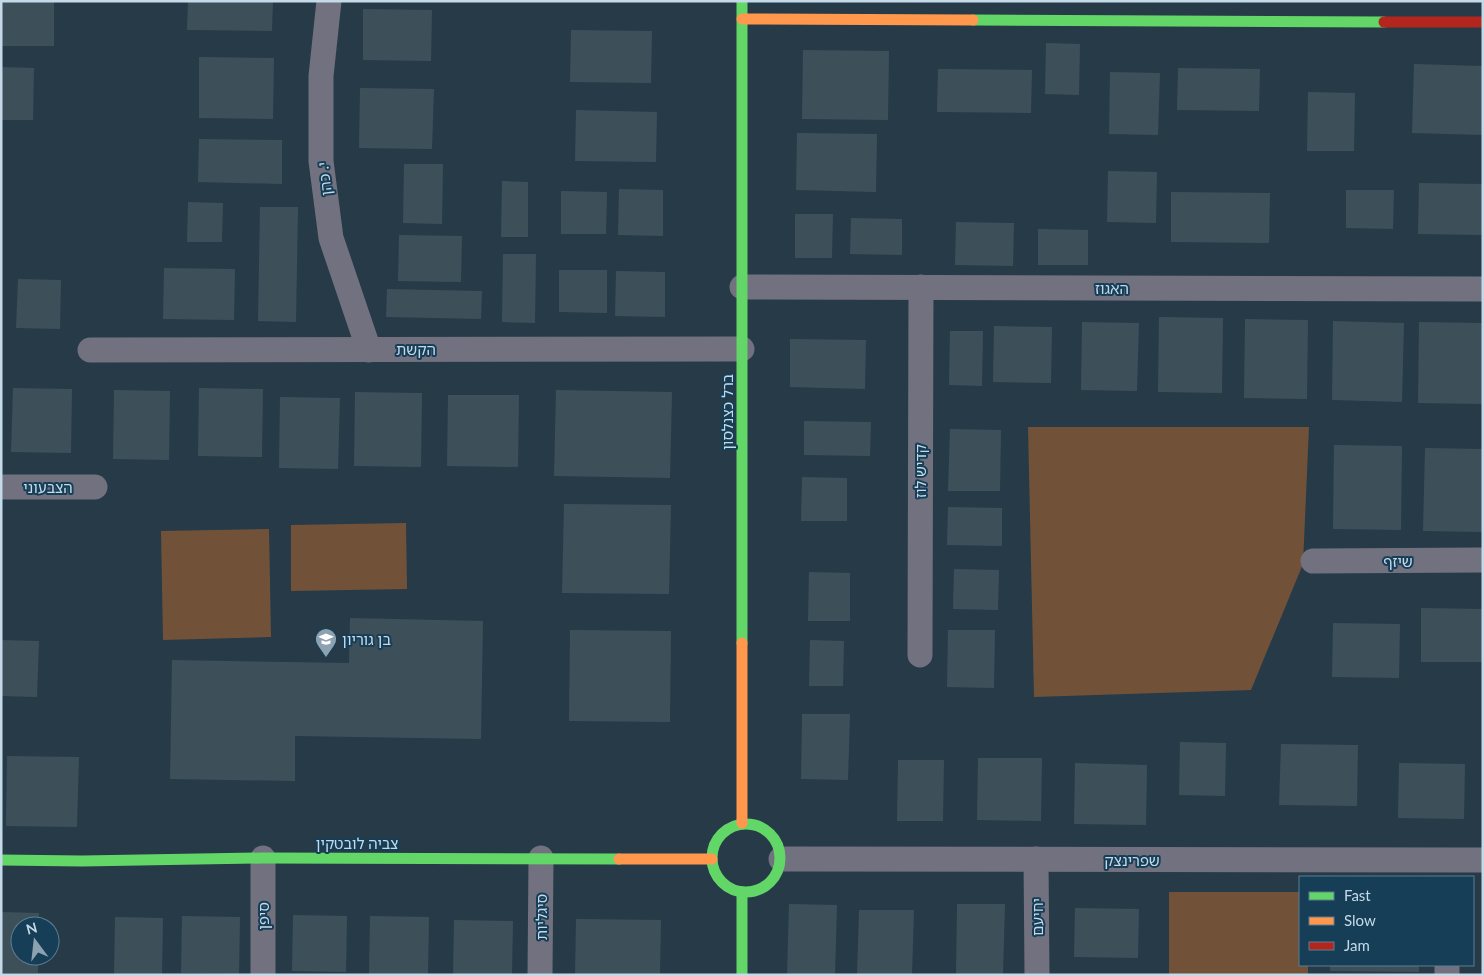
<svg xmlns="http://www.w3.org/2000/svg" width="1484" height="976" viewBox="0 0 1484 976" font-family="Lato,'Noto Sans Hebrew',sans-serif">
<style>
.green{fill:#715238}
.building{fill:#3d505a}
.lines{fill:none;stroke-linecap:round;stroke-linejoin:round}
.street{stroke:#72717f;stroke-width:25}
.fast{stroke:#63d668;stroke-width:11}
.slow{stroke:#ff974d;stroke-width:11}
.jam{stroke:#b3261e;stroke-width:11}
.labels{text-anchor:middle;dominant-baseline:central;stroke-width:4;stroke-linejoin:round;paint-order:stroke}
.street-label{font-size:15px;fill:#c5dae9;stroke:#173e57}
.poi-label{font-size:15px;fill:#c5dae9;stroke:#173e57;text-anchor:start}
</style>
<rect width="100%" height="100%" fill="#263a48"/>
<!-- green -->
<g class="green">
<path d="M1028,427H1309L1303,564L1251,690L1034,697Z"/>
<path d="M406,523L407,589L291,591V525Z"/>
<path d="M269,529L271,637L163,640L161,531Z"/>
<path d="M1169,892H1300V965H1308V975H1169Z"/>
</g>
<!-- building -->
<g class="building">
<rect x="1" y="1" width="53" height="45"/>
<path d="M188,1H273L272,31L187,30Z"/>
<path d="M363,9L432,10L431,61L363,60Z"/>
<path d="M571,30L652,31L651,83L570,82Z"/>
<path d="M1046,43L1080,44L1079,95L1045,94Z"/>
<path d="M803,50L889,51L888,120L802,119Z"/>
<path d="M199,57L274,58L273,119L199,118Z"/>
<path d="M1414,64L1483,66V135L1412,133Z"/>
<path d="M1,67L34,68L33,120H1Z"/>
<path d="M1178,68L1260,69L1259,111L1177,110Z"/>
<path d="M938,69L1032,70L1031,113L937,112Z"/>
<path d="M1110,72L1160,73L1158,135L1109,134Z"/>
<path d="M360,88L434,89L432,149L359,148Z"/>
<path d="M1308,92L1355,93L1354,151H1307Z"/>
<path d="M576,110L657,112L656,162L575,161Z"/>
<path d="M797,133L877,134L876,192L796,190Z"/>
<path d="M199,139L282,140V184L198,182Z"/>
<path d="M404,164H443L442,224L403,223Z"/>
<path d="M1108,171L1157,172L1156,223L1107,222Z"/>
<path d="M502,181L528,182V237H501Z"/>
<path d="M1419,183L1483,184V235L1418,234Z"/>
<path d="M619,189L663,190V236L618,235Z"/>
<path d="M1346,190H1394L1393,229L1346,228Z"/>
<path d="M561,191L607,192L606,234H561Z"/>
<path d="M1171,192L1270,193L1269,243L1171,242Z"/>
<path d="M188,202L223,203L222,242H187Z"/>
<path d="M260,207H298L296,322L258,321Z"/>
<path d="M795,214H833L832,258H795Z"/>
<path d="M851,218L902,219V255L850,254Z"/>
<path d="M956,222L1014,223L1013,266L955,265Z"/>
<path d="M1038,229L1088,230V265H1038Z"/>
<path d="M399,235L462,236L461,282L398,281Z"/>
<path d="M503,254H536L535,323L502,322Z"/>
<path d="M164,268L235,269L234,320L163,319Z"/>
<path d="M559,270H607V313L559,312Z"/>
<path d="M616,271L665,272V317L615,316Z"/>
<path d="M18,279L61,280L60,329L16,328Z"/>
<path d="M387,289L482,291L481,319L386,317Z"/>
<path d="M1159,317L1223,318L1222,393L1158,392Z"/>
<path d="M1245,319L1308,320L1307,399L1244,398Z"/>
<path d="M1333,321L1404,323L1402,402L1332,400Z"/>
<path d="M1082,322L1139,323L1137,391L1081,390Z"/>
<path d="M1419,322L1483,323V404L1418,403Z"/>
<path d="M994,326L1052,327L1051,383L993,382Z"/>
<path d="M950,331H983L982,386L949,385Z"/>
<path d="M790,339L866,340L865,389L790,387Z"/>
<path d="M13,388L72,389L71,453L11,452Z"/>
<path d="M199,388L263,389L262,457L198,456Z"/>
<path d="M114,390L170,391L169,460L113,459Z"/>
<path d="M556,390L672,392L670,478L554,476Z"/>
<path d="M355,392L422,393L421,467L354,466Z"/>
<path d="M448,395H519L518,467L447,466Z"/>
<path d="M280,397L340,398L338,469L279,468Z"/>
<path d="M804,421L871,422L870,456L804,455Z"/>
<path d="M950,429L1001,430L1000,491H948Z"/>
<path d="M1334,445L1402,446L1401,530L1333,529Z"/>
<path d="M1425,448L1483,449V532L1423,531Z"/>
<path d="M802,477L847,478V521H801Z"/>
<path d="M564,504L671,505L669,594L562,593Z"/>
<path d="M948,507L1002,508V546L947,545Z"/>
<path d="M954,569L999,570L998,610L953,609Z"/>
<path d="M809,572L850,573V621H808Z"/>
<path d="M1421,608L1483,609V662H1421Z"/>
<path d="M350,618L483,621L481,739L295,736V781L170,779L172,660L349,663Z"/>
<path d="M1333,623L1400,624L1399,678L1332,677Z"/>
<path d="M570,630L671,631L670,722L569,721Z"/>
<path d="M948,630H995L994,688L947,687Z"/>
<path d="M1,640L39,641L37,697L1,696Z"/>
<path d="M810,640L844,641L843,686H809Z"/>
<path d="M802,714H850L848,780L801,779Z"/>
<path d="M1180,742L1226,743L1225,796L1179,795Z"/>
<path d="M1281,744L1358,745L1357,806L1279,805Z"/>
<path d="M7,756L79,757L77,827L6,826Z"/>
<path d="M978,758H1042L1041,821L977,820Z"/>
<path d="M898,760H944L943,821H897Z"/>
<path d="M1075,763L1147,765L1146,825L1074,824Z"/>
<path d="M1399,763L1465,764L1464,819L1398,818Z"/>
<path d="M789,904L837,905L835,975H787Z"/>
<path d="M957,904H1005L1003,975H956Z"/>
<path d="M1075,908L1139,909L1138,958L1074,957Z"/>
<path d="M859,910H914L912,975H857Z"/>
<path d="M1,912L39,913V926H20V956H38V973H1Z"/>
<path d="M293,915L347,916L346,972L292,971Z"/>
<path d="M182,916L240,917L239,974L181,973Z"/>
<path d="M370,916L429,917L428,975L369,974Z"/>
<path d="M115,917L163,918L162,975H114Z"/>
<path d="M576,919L661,920L660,975H575Z"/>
<path d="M454,920L513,921L512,975H453Z"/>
<path d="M1330,965H1419V972L1330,971Z"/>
</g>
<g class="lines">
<!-- street -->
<g class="street">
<path d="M329,1L321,76V161L331,238L369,350"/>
<path d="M742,287L1483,289"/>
<path d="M90,350L742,349"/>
<path d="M1,487H95"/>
<path d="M1313,561L1483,560"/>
<path d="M920,655L921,287"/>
<path d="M263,858V975"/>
<path d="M781,859L1483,860"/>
<path d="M1036,859L1037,975"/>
<path d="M540,975L541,858"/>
<path d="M1447,975V965"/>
</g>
<!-- fast -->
<g class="fast">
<path d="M742,1V643"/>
<path d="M973,20L1384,22"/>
<circle cx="746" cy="858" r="34"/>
<path d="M1,860L82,861L263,858L619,859"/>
<path d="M742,892V975"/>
</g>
<!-- slow -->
<g class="slow">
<path d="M742,19L973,20"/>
<path d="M742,643V823"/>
<path d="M619,859H712"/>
</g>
<!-- jam -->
<path class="jam" d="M1384,22H1483"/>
</g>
<!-- icons -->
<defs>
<g id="school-pin" transform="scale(1.125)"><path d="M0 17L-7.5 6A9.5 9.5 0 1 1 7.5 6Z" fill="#8da2b1" stroke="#173e57"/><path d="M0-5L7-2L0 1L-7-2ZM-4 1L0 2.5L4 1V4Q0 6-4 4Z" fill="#fff"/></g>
</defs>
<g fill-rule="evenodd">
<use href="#school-pin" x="326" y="639"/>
</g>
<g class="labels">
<!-- street labels -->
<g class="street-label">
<text transform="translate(324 179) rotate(-97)">י. כהן</text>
<text x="1112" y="288">האגוז</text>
<text x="416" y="349">הקשת</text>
<text transform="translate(727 412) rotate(-90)">ברל כצנלסון</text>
<text transform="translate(920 471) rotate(-90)">קדיש לוז</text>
<text x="48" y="487">הצבעוני</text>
<text x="1398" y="561">שיזף</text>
<text x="357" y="843">צביה לובטקין</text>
<text x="1132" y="860">שפרינצק</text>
<text transform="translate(263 916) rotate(-90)">סיפן</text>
<text transform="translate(541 917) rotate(-90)">סיגליות</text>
<text transform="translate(1037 917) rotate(-90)">יחיעם</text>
</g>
<!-- poi labels -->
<g class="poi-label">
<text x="342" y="639">בן גוריון</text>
</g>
</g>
<!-- border -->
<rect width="1484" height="976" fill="none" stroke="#c5dae9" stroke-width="5"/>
<!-- legend -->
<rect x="1299" y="876" width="175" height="90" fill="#173e57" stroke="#5d7c91"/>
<rect x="1309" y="892" width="25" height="8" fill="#63d668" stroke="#5d7c91"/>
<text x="1344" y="901" font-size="15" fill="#c5dae9">Fast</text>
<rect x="1309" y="917" width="25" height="8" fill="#ff974d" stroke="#5d7c91"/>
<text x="1344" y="926" font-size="15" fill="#c5dae9">Slow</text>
<rect x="1309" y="942" width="25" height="8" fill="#b3261e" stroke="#5d7c91"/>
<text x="1344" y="951" font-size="15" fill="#c5dae9">Jam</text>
<!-- north arrow -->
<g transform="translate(35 941) rotate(345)"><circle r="24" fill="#173e57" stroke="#5d7c91"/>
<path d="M0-4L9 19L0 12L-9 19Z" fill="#8da2b1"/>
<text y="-8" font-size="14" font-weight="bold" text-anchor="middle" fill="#c5dae9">N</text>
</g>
</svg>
